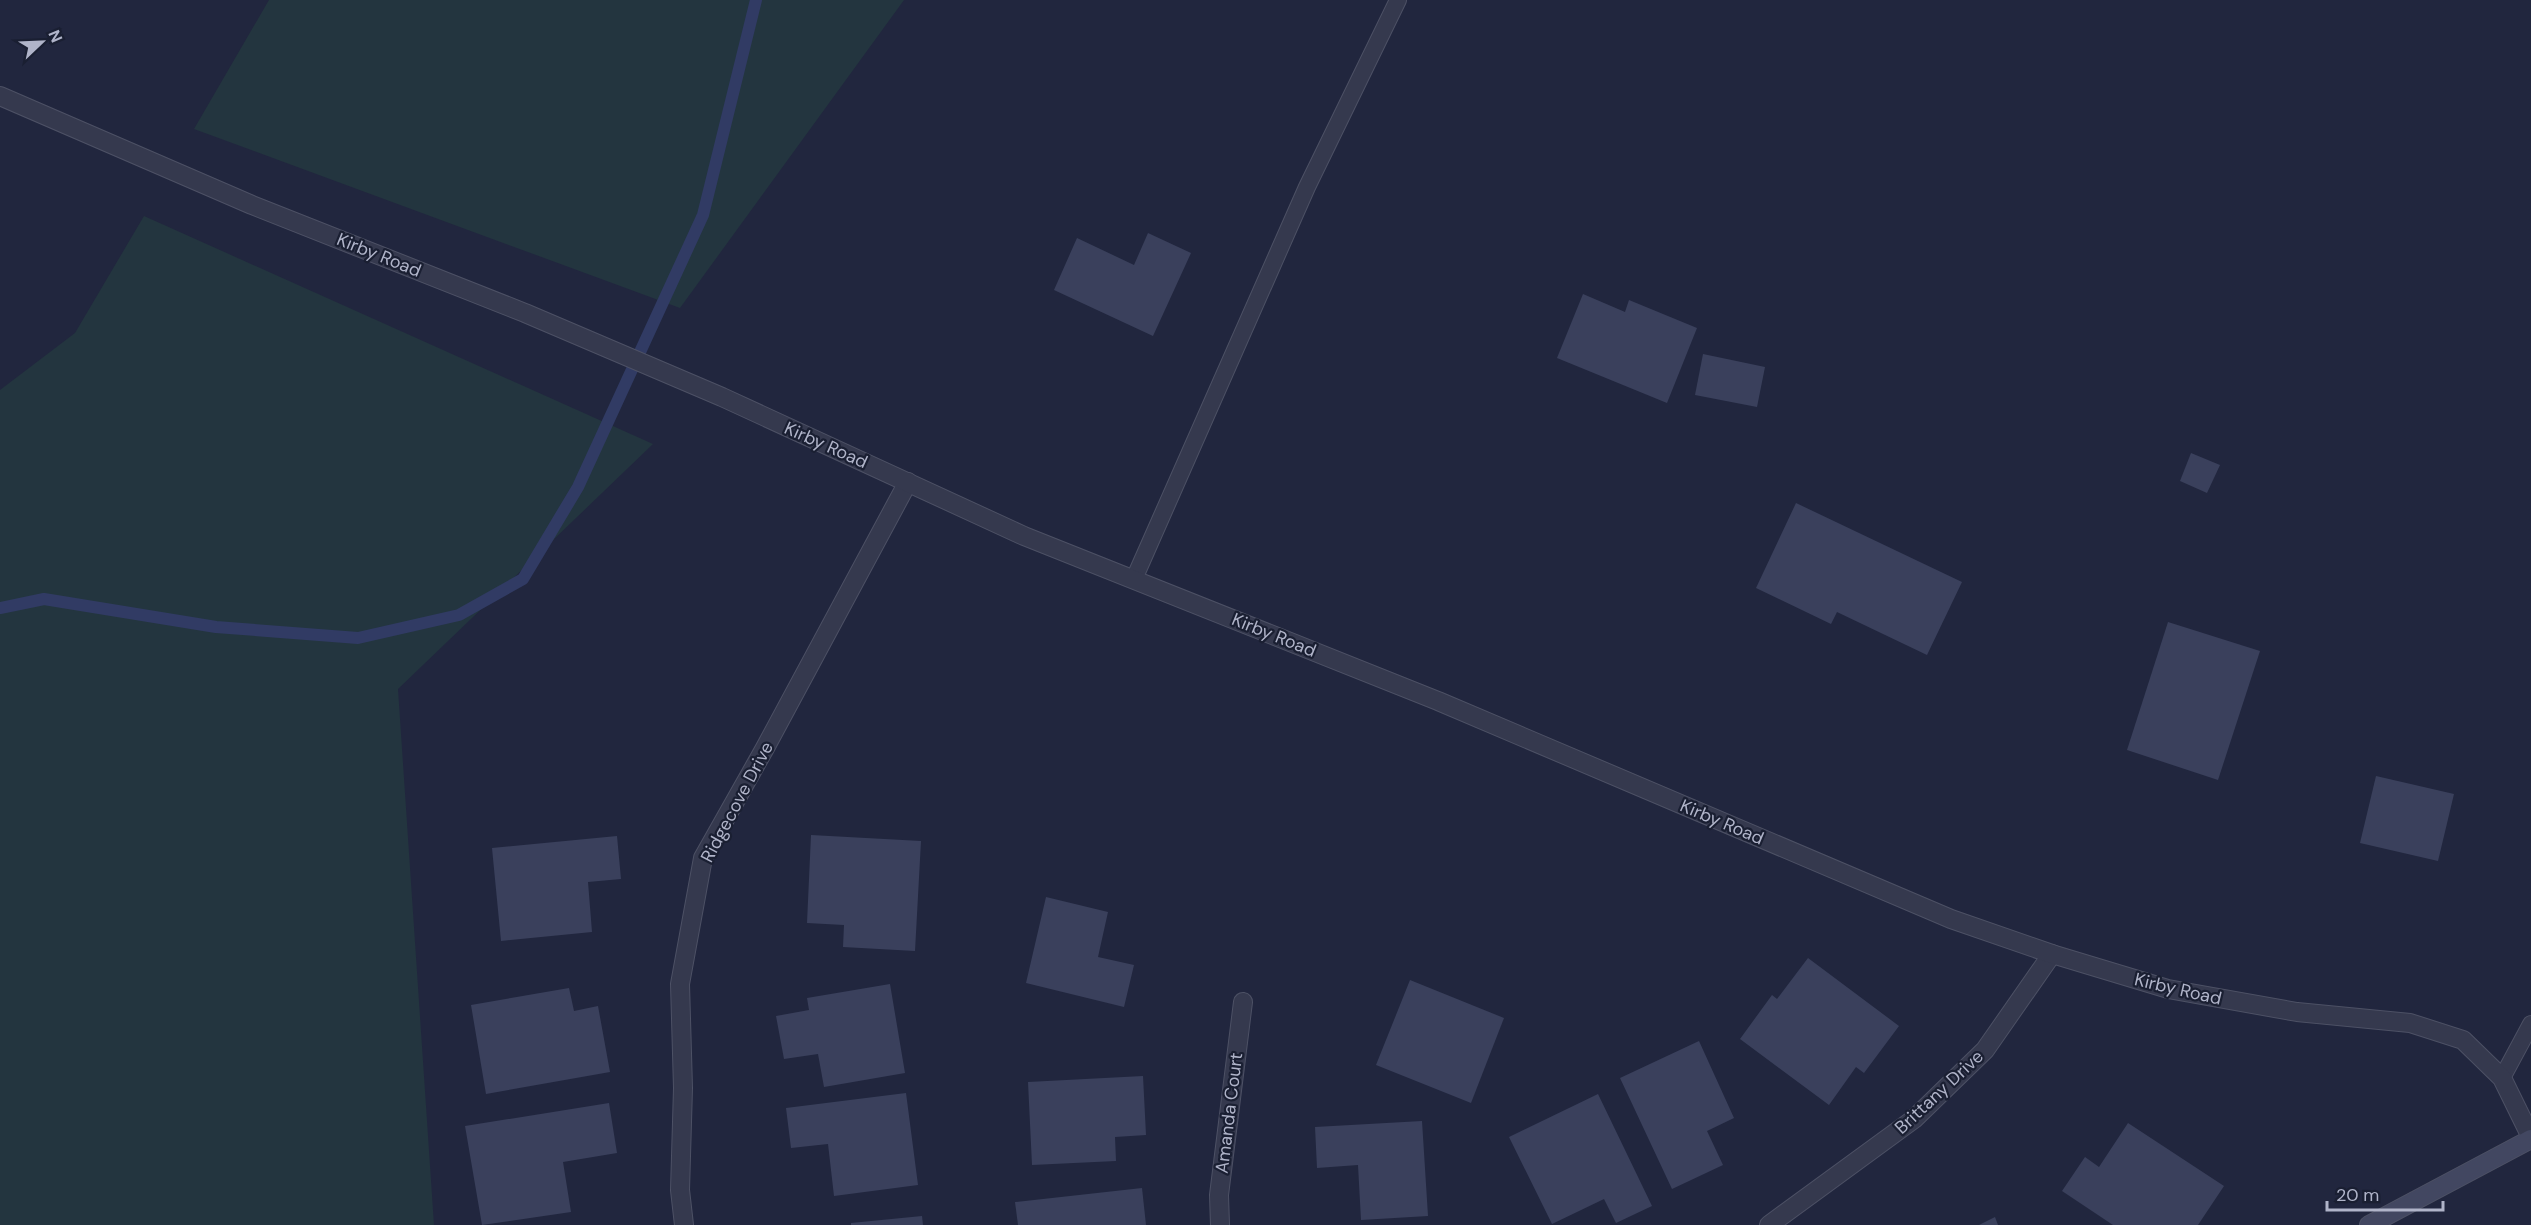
<svg xmlns="http://www.w3.org/2000/svg" width="2531" height="1225" viewBox="0 0 2531 1225" font-family="'DM Sans',sans-serif">
<style>
.green{fill:#23353f}
.lines{fill:none;stroke-linecap:round;stroke-linejoin:round}
.stream{stroke:#313b64;stroke-width:12}
.building{fill:#3a405c}
.service-casing{stroke:#4d5165;stroke-width:18}
.minor-casing{stroke:#4d5165;stroke-width:20}
.tertiary-casing{stroke:#4d5165;stroke-width:20}
.secondary-casing{stroke:#4d5165;stroke-width:20}
.service{stroke:#35394e;stroke-width:16}
.minor{stroke:#35394e;stroke-width:18}
.tertiary{stroke:#35394e;stroke-width:18}
.secondary{stroke:#424761;stroke-width:18}
.labels{text-anchor:middle;dominant-baseline:central;stroke-width:4.5;stroke-linejoin:round;paint-order:stroke}
.street-label{font-size:18px;fill:#b0b4c9;stroke:#1a1f32}
</style>
<rect width="100%" height="100%" fill="#21263e"/>
<!-- green -->
<g class="green">
<path d="M269,0H904L680,308L194,129Z"/>
<path d="M144,216L653,444L398,689L434,1225H0V390L75,333Z"/>
</g>
<g class="lines">
<!-- stream -->
<path class="stream" d="M0,608L44,599L216,627L358,638L459,615L523,579L578,487L703,215L756,0"/>
</g>
<!-- building -->
<g class="building">
<path d="M1148,233L1191,253L1153,336L1054,290L1077,238L1134,265Z"/>
<path d="M1583,294L1625,312L1629,300L1697,328L1667,403L1557,358Z"/>
<path d="M1703,354L1765,367L1757,407L1695,395Z"/>
<path d="M2191,453L2220,465L2207,493L2180,481Z"/>
<path d="M1796,503L1962,582L1927,655L1837,612L1831,624L1756,588Z"/>
<path d="M2168,622L2260,651L2218,780L2127,750Z"/>
<path d="M2376,776L2454,794L2438,861L2360,843Z"/>
<path d="M811,835L921,841L915,951L843,947L844,925L807,923Z"/>
<path d="M617,836L621,879L588,882L592,932L501,941L492,848Z"/>
<path d="M1046,897L1108,912L1098,957L1134,965L1124,1007L1026,983Z"/>
<path d="M1808,958L1899,1026L1864,1073L1856,1067L1829,1105L1740,1039L1772,995L1777,999Z"/>
<path d="M1410,980L1504,1018L1471,1103L1376,1065Z"/>
<path d="M890,984L905,1073L824,1087L818,1054L784,1059L776,1016L809,1010L807,998Z"/>
<path d="M569,988L574,1011L598,1006L610,1072L486,1094L471,1005Z"/>
<path d="M1699,1041L1734,1118L1707,1131L1723,1165L1672,1189L1620,1078Z"/>
<path d="M1143,1076L1146,1135L1115,1137L1116,1161L1032,1165L1028,1082Z"/>
<path d="M906,1093L918,1185L834,1196L828,1144L791,1148L786,1108Z"/>
<path d="M1598,1094L1652,1206L1616,1223L1604,1199L1552,1224L1509,1137Z"/>
<path d="M609,1103L617,1153L563,1162L571,1212L482,1225L465,1126Z"/>
<path d="M1422,1121L1428,1216L1361,1220L1358,1165L1317,1168L1315,1127Z"/>
<path d="M2128,1123L2224,1186L2198,1225H2113L2062,1191L2085,1157L2099,1167Z"/>
<path d="M1142,1188L1146,1225H1018L1015,1202Z"/>
<path d="M922,1216L923,1225H851V1223Z"/>
<path d="M1995,1217L1998,1225H1979Z"/>
</g>
<g class="lines">
<!-- service casing -->
<g class="service-casing">
<g id="service">
<path d="M1134,579L1307,187L1398,0"/>
<path d="M2502,1078L2531,1024"/>
</g>
</g>
<!-- minor casing -->
<g class="minor-casing">
<g id="minor">
<path d="M684,1225L680,1190L683,1088L680,984L703,858L765,748L908,482"/>
<path d="M1220,1225L1219,1195L1243,1002"/>
<path d="M1769,1225L1914,1119L1985,1050L2052,954"/>
</g>
</g>
<!-- tertiary casing -->
<g class="tertiary-casing">
<path id="tertiary" d="M0,96L252,205L525,313L722,397L1024,536L1438,701L1951,919L2052,954L2168,989L2297,1012L2410,1023L2463,1040L2502,1078L2531,1137"/>
</g>
<!-- secondary casing -->
<g class="secondary-casing">
<path id="secondary" d="M2369,1225L2531,1139"/>
</g>
<!-- service -->
<use href="#service" class="service"/>
<!-- minor -->
<use href="#minor" class="minor"/>
<!-- tertiary -->
<use href="#tertiary" class="tertiary"/>
<!-- secondary -->
<use href="#secondary" class="secondary"/>
</g>
<g class="labels">
<!-- street labels -->
<g class="street-label">
<text transform="translate(379 255) rotate(22)">Kirby Road</text>
<text transform="translate(826 445) rotate(24)">Kirby Road</text>
<text transform="translate(1274 635) rotate(22)">Kirby Road</text>
<text transform="translate(737 802) rotate(-62)">Ridgecove Drive</text>
<text transform="translate(1722 822) rotate(23)">Kirby Road</text>
<text transform="translate(2178 989) rotate(13)">Kirby Road</text>
<text transform="translate(1939 1092) rotate(-43)">Brittany Drive</text>
<text transform="translate(1229 1113) rotate(-83)">Amanda Court</text>
</g>
</g>
<!-- north arrow -->
<g transform="translate(42 42) rotate(67)" stroke="#1a1f32" stroke-width="4.5" paint-order="stroke">
<path d="M0-4.5L10 22L0 15L-10 22Z" fill="#b0b4c9"/>
<text y="-9" font-size="16" font-weight="bold" text-anchor="middle" fill="#b0b4c9">N</text>
</g>
<!-- scale -->
<path d="M2327 1201v9h116v-9" fill="none" stroke="#b0b4c9" stroke-width="3"/>
<text x="2336" y="1201" font-size="18" fill="#b0b4c9" stroke="#1a1f32" stroke-width="4.5" paint-order="stroke">20 m</text>
</svg>
